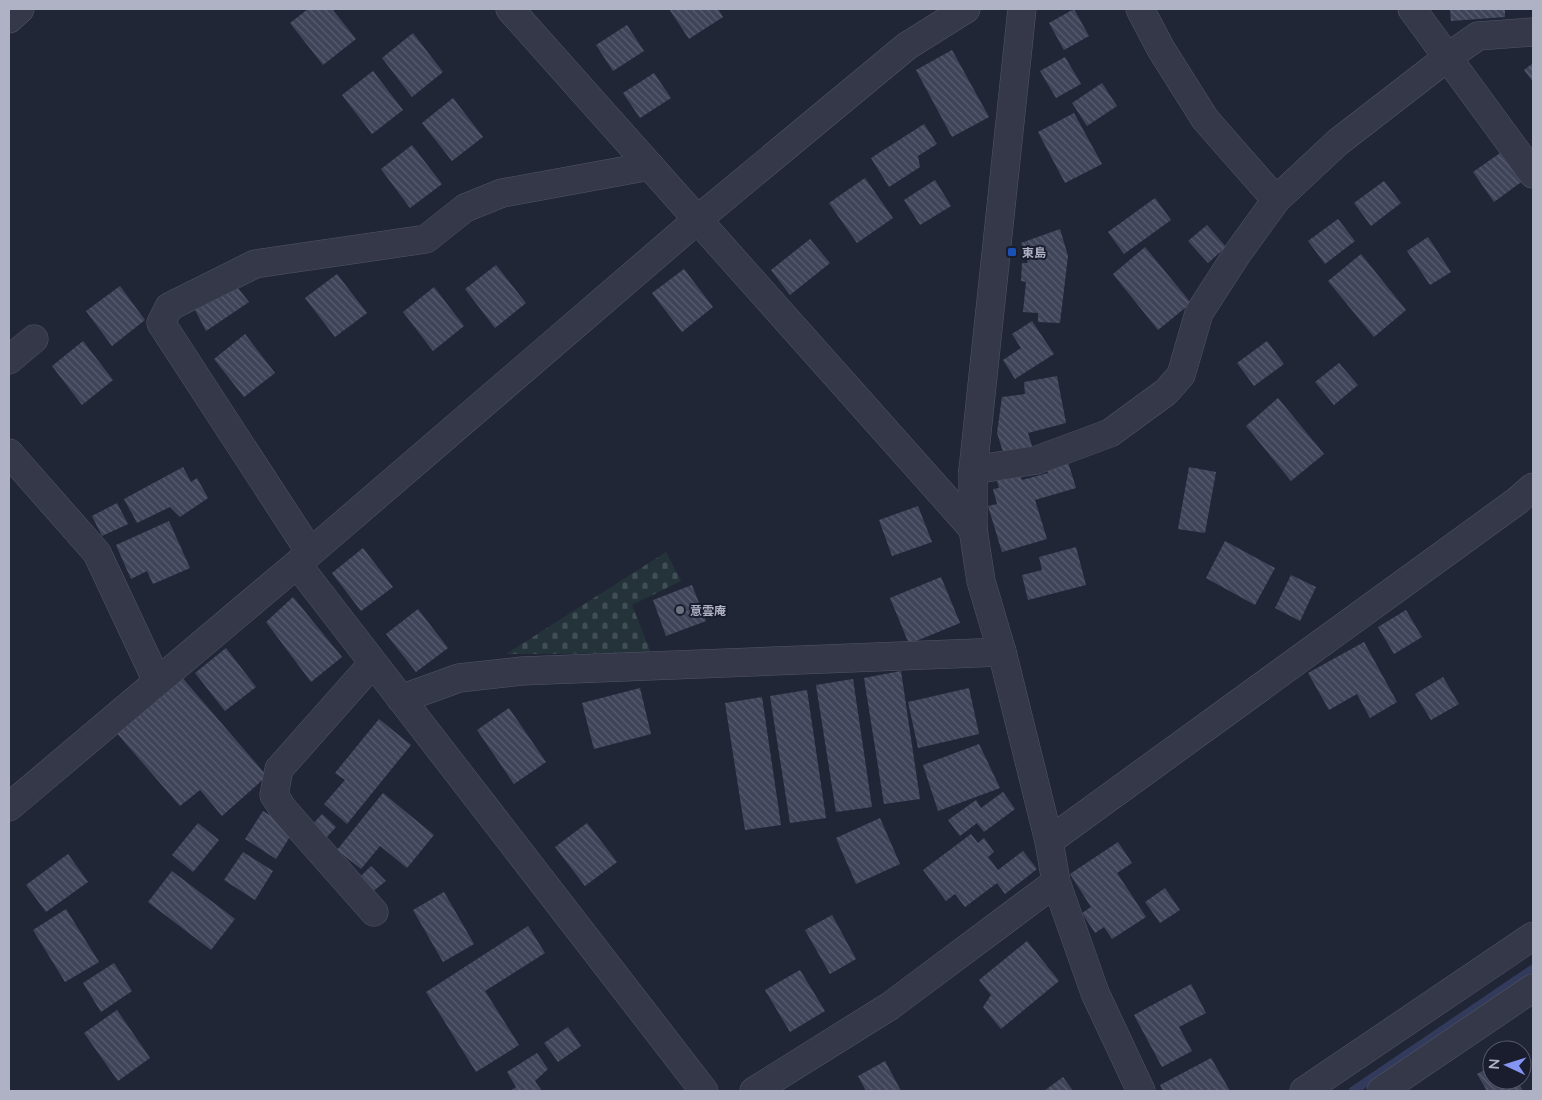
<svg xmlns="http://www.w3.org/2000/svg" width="1542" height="1100" viewBox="0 0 1542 1100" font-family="Lato,'Noto Sans JP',sans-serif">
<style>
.cemetery{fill:url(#cemetery-stones)}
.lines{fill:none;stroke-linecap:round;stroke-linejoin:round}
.stream{stroke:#333b5c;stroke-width:9}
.building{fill:url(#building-back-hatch)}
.minor-casing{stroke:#525566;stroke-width:29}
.minor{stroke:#353848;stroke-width:28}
.transit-dot{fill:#1a4fb4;stroke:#1a1d2d;stroke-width:2}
.worship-dot{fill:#6b7280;stroke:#1a1d2d;stroke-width:2}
.labels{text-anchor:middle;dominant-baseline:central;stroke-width:4;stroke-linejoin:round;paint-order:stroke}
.poi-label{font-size:12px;font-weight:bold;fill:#afb2c4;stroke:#1a1d2d;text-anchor:start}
</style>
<defs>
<pattern id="cemetery-stones" width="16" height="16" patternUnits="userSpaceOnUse" patternTransform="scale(1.25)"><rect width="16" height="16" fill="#24333a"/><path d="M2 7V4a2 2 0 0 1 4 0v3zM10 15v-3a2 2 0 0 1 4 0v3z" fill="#414e55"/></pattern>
<pattern id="building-back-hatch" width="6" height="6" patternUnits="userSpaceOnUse" patternTransform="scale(1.25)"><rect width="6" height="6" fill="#404459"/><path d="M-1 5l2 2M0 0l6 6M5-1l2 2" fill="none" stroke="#595d6f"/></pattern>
</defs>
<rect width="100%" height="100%" fill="#212637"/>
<!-- cemetery -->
<path class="cemetery" d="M666,552L681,581L632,605L651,653L506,654Z"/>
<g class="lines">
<!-- stream -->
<path class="stream" d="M1353,1091L1533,969"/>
</g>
<!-- building -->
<g class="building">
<path d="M308,9H332L356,39L323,65L290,23Z"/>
<path d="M669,9H718L723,17L689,39Z"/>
<path d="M1074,9L1089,36L1064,50L1049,23Z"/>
<path d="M1450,9H1505V17L1451,21Z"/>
<path d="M627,25L644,51L613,71L596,45Z"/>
<path d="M413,33L443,72L412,97L382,58Z"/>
<path d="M952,50L989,117L952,137L916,70Z"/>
<path d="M1065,57L1081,84L1056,98L1040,71Z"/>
<path d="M1533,63V82L1524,70Z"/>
<path d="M373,71L403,110L372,134L342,95Z"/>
<path d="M654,73L671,98L640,118L623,93Z"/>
<path d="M1102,83L1117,106L1087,126L1072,103Z"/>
<path d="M453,98L483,137L452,161L422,123Z"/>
<path d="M1074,113L1102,164L1065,183L1038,132Z"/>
<path d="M924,124L937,144L918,156L920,167L889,187L871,158Z"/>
<path d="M412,145L442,184L410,208L381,169Z"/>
<path d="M1503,151L1524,180L1494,202L1473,172Z"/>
<path d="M865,178L893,218L857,243L829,203Z"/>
<path d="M935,180L951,206L920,225L904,200Z"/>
<path d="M1384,181L1401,203L1371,226L1354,203Z"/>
<path d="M1155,198L1171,220L1124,254L1108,232Z"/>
<path d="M1338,219L1355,241L1325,264L1308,241Z"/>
<path d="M1207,225L1226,247L1208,263L1188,241Z"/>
<path d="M1060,229L1068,256L1060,323L1038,322V313L1023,312L1026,282L1021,281L1022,263H1028L1021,243Z"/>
<path d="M1428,237L1451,272L1430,285L1407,251Z"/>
<path d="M810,239L830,263L790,295L771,270Z"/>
<path d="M1145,247L1191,303L1158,330L1113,274Z"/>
<path d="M1361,254L1406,310L1374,337L1328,281Z"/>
<path d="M496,265L526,303L495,328L465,289Z"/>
<path d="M684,269L713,307L682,332L652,293Z"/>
<path d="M337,274L367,313L335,337L305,298Z"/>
<path d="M234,283L249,302L206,331L194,308Z"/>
<path d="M120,286L145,320L112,346L86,311Z"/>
<path d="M434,287L464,326L433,351L403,312Z"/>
<path d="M1032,321L1054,354L1015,379L1003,360L1021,348L1012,334Z"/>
<path d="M245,334L275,373L244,397L214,359Z"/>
<path d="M83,341L113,380L82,405L52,366Z"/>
<path d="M1267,341L1284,364L1254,386L1237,363Z"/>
<path d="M1339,363L1358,385L1334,405L1315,382Z"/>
<path d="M1057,376L1066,423L1028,433L1034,452L1005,458L997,433L1002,397L1025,394L1024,382Z"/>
<path d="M1278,398L1324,454L1291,481L1246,426Z"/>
<path d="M1068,462L1076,488L1035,500L1047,539L1002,552L988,506L997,504L993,489L999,488L997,481L1020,474L1022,480L1048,473L1047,468Z"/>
<path d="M183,467L191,482L197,478L208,498L180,517L170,507L137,523L124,499Z"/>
<path d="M1189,467L1216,472L1205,533L1178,529Z"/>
<path d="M117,503L128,524L102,536L92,516Z"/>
<path d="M918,506L932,542L892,556L879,520Z"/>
<path d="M169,521L190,568L153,584L147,571L131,579L116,545Z"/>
<path d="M1225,541L1275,568L1255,605L1206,578Z"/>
<path d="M1076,547L1086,585L1028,600L1022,575L1042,570L1039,557Z"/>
<path d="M363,548L393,587L361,611L332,573Z"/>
<path d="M1291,575L1316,587L1300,621L1275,608Z"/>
<path d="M941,577L960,623L909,644L890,598Z"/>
<path d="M692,585L706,621L666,636L653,600Z"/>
<path d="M293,597L342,657L311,682L266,622Z"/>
<path d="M418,609L448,648L416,672L386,634Z"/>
<path d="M1406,610L1422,637L1394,654L1378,627Z"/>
<path d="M1364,642L1397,702L1370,718L1357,694L1329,710L1308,673Z"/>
<path d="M226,648L256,687L225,711L195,673Z"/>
<path d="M901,671L920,799L884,804L864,678Z"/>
<path d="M179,674L267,776L222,816L200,790L180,806L114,730Z"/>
<path d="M1443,677L1459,704L1431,720L1415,694Z"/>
<path d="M853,679L872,807L836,812L816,685Z"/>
<path d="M640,688L651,734L594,749L582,703Z"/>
<path d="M969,688L979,734L918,748L908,702Z"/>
<path d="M807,690L826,818L790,823L770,696Z"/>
<path d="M762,697L781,825L745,830L725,703Z"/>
<path d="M509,708L546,762L514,784L477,730Z"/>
<path d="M379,719L411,745L347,824L324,804L345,780L335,773Z"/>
<path d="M979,744L1000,788L938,811L923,765Z"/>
<path d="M1003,792L1015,809L984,832L977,823L960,836L948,820L976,800L981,808Z"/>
<path d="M383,793L434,835L407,868L380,846L361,869L337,850Z"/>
<path d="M263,811L294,830L276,859L245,839Z"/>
<path d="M322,814L336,827L325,839L311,826Z"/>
<path d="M880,818L900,864L856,884L836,838Z"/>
<path d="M198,823L219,840L193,872L172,855Z"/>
<path d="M587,823L617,862L585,886L555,847Z"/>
<path d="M971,834L978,843L984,838L994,852L988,857L998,870L1023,851L1037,869L1005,894L997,883L965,907L955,894L946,901L923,870Z"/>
<path d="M1118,842L1132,863L1117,873L1146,917L1112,939L1104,927L1095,933L1082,913L1091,907L1070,874Z"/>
<path d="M243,852L273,871L255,900L224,880Z"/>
<path d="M68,854L88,882L46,912L26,885Z"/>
<path d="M371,866L386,881L372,892L359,878Z"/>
<path d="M172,871L235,919L211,950L148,902Z"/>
<path d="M1165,888L1180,910L1160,923L1145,902Z"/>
<path d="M444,892L474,944L443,962L413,910Z"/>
<path d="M66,909L99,962L65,982L33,930Z"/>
<path d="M832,915L856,959L830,974L805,930Z"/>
<path d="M528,926L545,953L485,991L519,1045L476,1072L426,992Z"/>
<path d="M1027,941L1059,981L1001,1029L983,1007L991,995L979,980Z"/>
<path d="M114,963L132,991L101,1012L83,983Z"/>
<path d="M800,970L825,1011L790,1032L765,990Z"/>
<path d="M1191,984L1206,1013L1179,1027L1192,1051L1162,1067L1134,1015Z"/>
<path d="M117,1010L150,1058L118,1081L84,1033Z"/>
<path d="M568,1027L581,1046L558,1062L544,1043Z"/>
<path d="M537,1053L548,1069L535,1081L542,1091H510L516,1087L507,1072Z"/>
<path d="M1211,1058L1230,1091H1163L1160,1085Z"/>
<path d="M885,1061L901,1091H866L858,1076Z"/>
<path d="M1492,1066V1080H1517L1523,1091H1487L1477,1074Z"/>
<path d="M1063,1077L1073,1091H1044Z"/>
</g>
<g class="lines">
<!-- minor casing -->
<g class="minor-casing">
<g id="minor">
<path d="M510,9L973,529"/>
<path d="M1022,9L973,470V529L981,581L1002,652L1049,841L1056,882L1095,993L1141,1091"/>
<path d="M1140,9L1161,49L1205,119L1276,200"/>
<path d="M1412,9L1533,174"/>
<path d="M9,19L20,9"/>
<path d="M9,360L34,339"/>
<path d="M9,453L97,553L157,681"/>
<path d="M973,470L1037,460L1110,433L1166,392L1181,375L1199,313L1237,254L1276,200L1338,142L1448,57L1478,36L1533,32"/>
<path d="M310,552L161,323L169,307L255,264L426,239L465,208L502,193L650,166"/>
<path d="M297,564L704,1091"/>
<path d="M373,663L279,769L274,795L283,809L374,912"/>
<path d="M401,699L459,678L522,671L1002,652"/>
<path d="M9,807L297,564L697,220L907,46L966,9"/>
<path d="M1049,841L1517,501L1533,487"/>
<path d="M754,1091L890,1006L1056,882"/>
<path d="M1304,1091L1533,936"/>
<path d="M1381,1091L1533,988"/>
</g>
</g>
<!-- minor -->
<use href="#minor" class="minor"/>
</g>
<!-- markers -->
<rect class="transit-dot" x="1007" y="247" width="10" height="10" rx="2.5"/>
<circle class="worship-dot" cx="680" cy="610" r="5"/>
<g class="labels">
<!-- poi labels -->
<g class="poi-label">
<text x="1022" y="252">東島</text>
<text x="690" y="610">意雲庵</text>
</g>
</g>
<!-- border -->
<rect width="1542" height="1100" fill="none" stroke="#afb2c4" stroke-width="20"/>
<!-- north arrow -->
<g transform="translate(1507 1065) rotate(274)"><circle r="24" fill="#1a1d2d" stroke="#565969"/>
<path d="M0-4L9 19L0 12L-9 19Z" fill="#8595f4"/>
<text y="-8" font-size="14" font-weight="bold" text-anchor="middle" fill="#afb2c4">N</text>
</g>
</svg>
